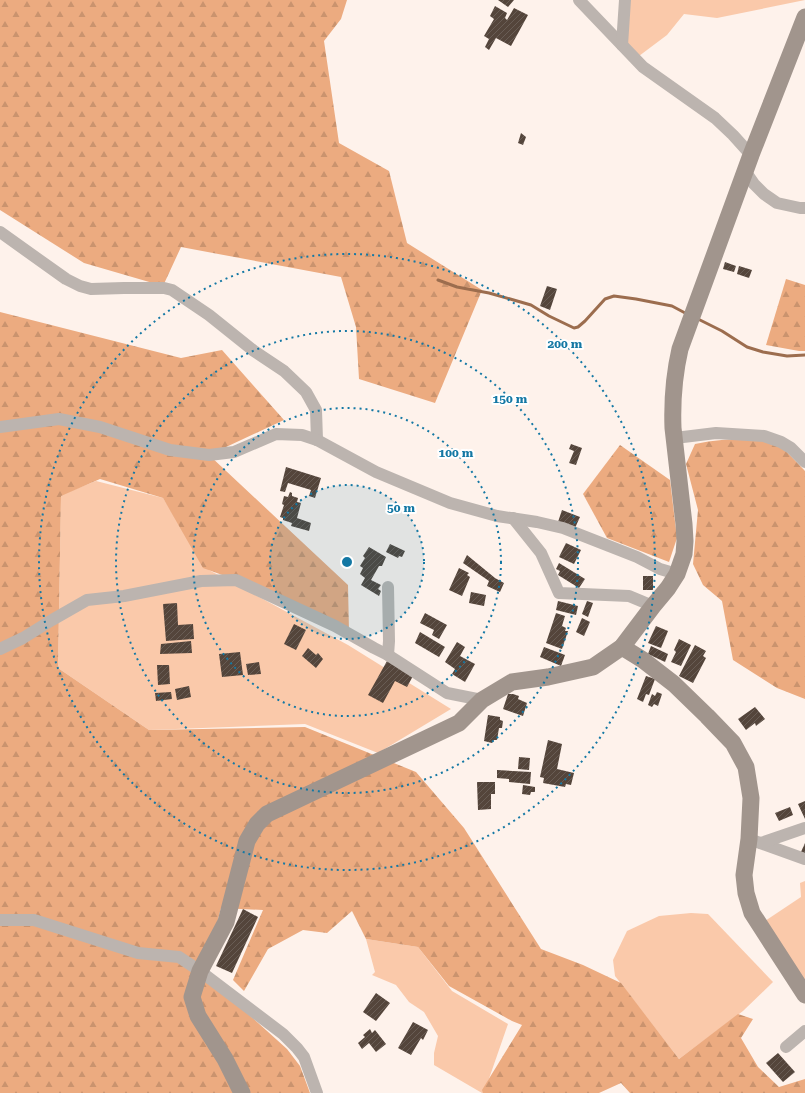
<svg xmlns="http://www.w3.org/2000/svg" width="805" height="1093" viewBox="0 0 805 1093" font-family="'Roboto Serif',serif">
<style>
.grass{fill:#fac9aa}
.forest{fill:url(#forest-firs)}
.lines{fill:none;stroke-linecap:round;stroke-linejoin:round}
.stream{stroke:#9c6d4e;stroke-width:3}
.building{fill:url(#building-hatch)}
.street{stroke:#bcb4af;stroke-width:12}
.secondary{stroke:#a1958d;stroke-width:17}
.ring{fill:none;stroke:#1478a4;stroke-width:2;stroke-dasharray:2 4}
.centre{fill:#1478a4;stroke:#fff;stroke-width:2}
.ring-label{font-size:12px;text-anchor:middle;font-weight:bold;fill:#1478a4;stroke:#fff;stroke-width:4;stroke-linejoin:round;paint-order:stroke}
</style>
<defs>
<pattern id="forest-firs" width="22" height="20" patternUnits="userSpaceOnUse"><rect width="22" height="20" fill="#ecab80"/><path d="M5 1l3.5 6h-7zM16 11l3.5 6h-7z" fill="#ca936e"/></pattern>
<pattern id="building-hatch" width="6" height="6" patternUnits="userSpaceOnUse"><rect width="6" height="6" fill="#54453b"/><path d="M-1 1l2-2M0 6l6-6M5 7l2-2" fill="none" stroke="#695d55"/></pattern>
</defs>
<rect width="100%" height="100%" fill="#fef2eb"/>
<!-- grass -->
<g class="grass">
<path d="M625,0H805L717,18L684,14L667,35L635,59L622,45Z"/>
<path d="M96,481L163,498L209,570L348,645L451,709L378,753L305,724L149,730L58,668L61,495Z"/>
<path d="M805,881V986L762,923L801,897L800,883Z"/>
<path d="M691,913L708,914L773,982L743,1011L679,1059L615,976L613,960L627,931L659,916Z"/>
<path d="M366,939L418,947L452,991L508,1024L484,1093H482L434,1065V1053L438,1036L424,1012L409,1002L396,985L372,975L375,972Z"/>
</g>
<!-- forest -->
<g class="forest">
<path d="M0,0H347L341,19L324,41L339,143L389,171L407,243L482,290L435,403L359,379L356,327L341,277L181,247L163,286L84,263L0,210Z"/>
<path d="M786,279L805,285V351H799L766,345Z"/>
<path d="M0,312L181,358L222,350L284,420L209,455L348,585L349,632L236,580L203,568L163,498L100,479L61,496L58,668L149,730L305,727L416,772L464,828L541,949L583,965L621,983L679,1059L738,1014L753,1019L741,1038L758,1067L779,1087L805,1079V1093H630L621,1083L599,1093H483L482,1090L522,1025L512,1021L449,986L418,947L366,939L352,911L327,933L303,930L268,949L244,991L233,980L263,910L221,908L203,976L217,986L287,1049L300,1066L310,1093H0Z"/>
<path d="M749,439L764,440L785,450L805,471V699L777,688L733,660L722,601L703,585L693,564L698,510L686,464L695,444C713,440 730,439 749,439Z"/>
<path d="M620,445L670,480L677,538L669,562L607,538L583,494Z"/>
</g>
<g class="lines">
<!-- stream -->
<g class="stream">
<path d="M438,280L457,287L489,293L531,305L549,316L574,328L578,327L585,321L605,299L614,296L636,299L672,306L687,314"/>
<path d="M696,318L722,331L747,347L763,352L787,356L805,355"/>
</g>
</g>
<!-- building -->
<g class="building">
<path d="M498,0H514L508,7Z"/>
<path d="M495,6L507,13L505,18L507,20L514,8L528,15L511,46L496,38L489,50L485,47L489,39L484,36L494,19L490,16Z"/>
<path d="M521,133L526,137L523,145L518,143Z"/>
<path d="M725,262L736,266L734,272L723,269Z"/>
<path d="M739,266L752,270L749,278L737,274Z"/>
<path d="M547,286L557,289L550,310L540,306Z"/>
<path d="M571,444L582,448L576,465L569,463L574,451L569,449Z"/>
<path d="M286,467L321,478L315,498L309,496L311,490L288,483L285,492L280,491Z"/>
<path d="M290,492L292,493V496L298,498L297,502L301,503L297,518L311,523L309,531L291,526L292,523L283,520V518L280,517L284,505L282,504L284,496L288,497Z"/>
<path d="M562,510L580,517L575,528L558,522Z"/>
<path d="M566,543L581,550L574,564L559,557Z"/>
<path d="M390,544L405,551L402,557L399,556L398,558L386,552Z"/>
<path d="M369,547L386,557L382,566H379L371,580L381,585L378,589L381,591L379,596L361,585L365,578L360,574L363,568L360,566L365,558L363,556Z"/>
<path d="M467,555L495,578L504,583L500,592L487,586L489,581L463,563Z"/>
<path d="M559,563L585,579L579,588L558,575L560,571L556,569Z"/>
<path d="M459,568L469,573L467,575L470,577L462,596L449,590Z"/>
<rect x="643" y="576" width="10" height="14"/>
<path d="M471,592L486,595L484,606L469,603Z"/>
<path d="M558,601L578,606L576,615L556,610Z"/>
<path d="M587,601L593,603L588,617L582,614Z"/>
<path d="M177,603L178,625L193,624L194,639L166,641L163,604Z"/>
<path d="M425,613L447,625L439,639L432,635L434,630L420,623Z"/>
<path d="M556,613L565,616L562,626L566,628L565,631H568L562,649L546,643Z"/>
<path d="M582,618L590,622L584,636L576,632Z"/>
<path d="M294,624L306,630L296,650L284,644Z"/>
<path d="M656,626L668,631L661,648L648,643Z"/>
<path d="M420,632L445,647L439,657L415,643Z"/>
<path d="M679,639L691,645L681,666L671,662L676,652L674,650Z"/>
<path d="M191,641L192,653L160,654L161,644Z"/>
<path d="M457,642L465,647L460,656L475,664L465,682L452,674L455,669L445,662Z"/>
<path d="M695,645L706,651L703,656L706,658L693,683L679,676Z"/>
<path d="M651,646L668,654L665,662L648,654Z"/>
<path d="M544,647L565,655L561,666L540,657Z"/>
<path d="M308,648L316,655L318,653L323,659L316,668L302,656Z"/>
<path d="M240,652L243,675L222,677L219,654Z"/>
<path d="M387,661L413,676L407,687L395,681L383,703L368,695Z"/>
<path d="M259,662L261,674L248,675L246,664Z"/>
<path d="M157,665H169L170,684L158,685Z"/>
<path d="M646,676L655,679L649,695L646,694L643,702L637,699Z"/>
<path d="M189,686L191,697L177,700L175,689Z"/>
<path d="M171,692L172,699L156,701L155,693Z"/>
<path d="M657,692L662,694L658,706L654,704L652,707L648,705L652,694L655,696Z"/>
<path d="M508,694H513L519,696L518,699L527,703L523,716L503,709Z"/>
<path d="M755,707L765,719L756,726L755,723L746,730L738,719Z"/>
<path d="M488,715L500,717V720L503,721L502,728H499L497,740H494L492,743L484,741Z"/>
<path d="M548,740L562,744L557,769L574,773L571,785L566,784L565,787L543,783L544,778L540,777Z"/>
<path d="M519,757L530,758L529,770L518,769Z"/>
<path d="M497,770L531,772L530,784L509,782V779L497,778Z"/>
<path d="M477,782H495V794H491V809L478,810Z"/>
<path d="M523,785L535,787V792H531L530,795L522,794Z"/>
<path d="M805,801V819L798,804Z"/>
<path d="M790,807L793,815L779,821L775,813Z"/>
<path d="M805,843V854L801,852Z"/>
<path d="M243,909L258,917L232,973L216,966Z"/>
<path d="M376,993L390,1003L376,1021L363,1012Z"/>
<path d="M413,1022L428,1030L423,1040L421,1038L411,1055L398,1048Z"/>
<path d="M370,1029L372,1033L375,1030L386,1044L376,1052L369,1043L362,1049L358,1043L365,1037L363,1035Z"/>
<path d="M778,1053L795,1072L783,1082L766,1063Z"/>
</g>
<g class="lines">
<!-- street -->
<g class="street">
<path d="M579,0L643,67L715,118L733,135L751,155"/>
<path d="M622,45L625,0"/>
<path d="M745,171L754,184L764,194L777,203L800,208H805"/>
<path d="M0,232L66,279L80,286L91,289L124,288H164L172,290L209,315L254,351L284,371L306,392L316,410L317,440"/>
<path d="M0,427L59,419L100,427L170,450L209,455L234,452L276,434L302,435L317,440L376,472L450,503L497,516L537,522L563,528L637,557L660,569L677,574"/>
<path d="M675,438L716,433L764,436L781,442L791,448L805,462"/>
<path d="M513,518L541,553L559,593L629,596L653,606"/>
<path d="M388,587L389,641L388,655"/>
<path d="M0,649L23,638L52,620L87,600L124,596L201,581L236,580L335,626L374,648L388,655L447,693L482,700"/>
<path d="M749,839L805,859"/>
<path d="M761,843L805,828"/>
<path d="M0,920H34L138,953L179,957L200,971L283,1034L297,1048L304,1057L317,1093"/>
<path d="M786,1047L805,1031"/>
</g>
<!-- secondary -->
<g class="secondary">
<path d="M622,647L643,660L674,684L707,716L733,743L746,767L751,798L749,839L744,875L746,893L752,913L805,995"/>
<path d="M242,1093L225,1059L198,1016L192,997L200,971L226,922L247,841L257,824L267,814L459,723L482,700L512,682L548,677L593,667L622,647L653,606L668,588L677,574L684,554L685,541L684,524L673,428C672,401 674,375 680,349L751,155L805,17"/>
</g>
</g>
<!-- distance rings -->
<circle cx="347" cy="562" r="77" fill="#1478a4" fill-opacity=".12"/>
<g class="ring">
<circle cx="347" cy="562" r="77"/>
<circle cx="347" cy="562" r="154"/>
<circle cx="347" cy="562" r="231"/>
<circle cx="347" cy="562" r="308"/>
</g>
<circle cx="347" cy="562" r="6" class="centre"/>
<g class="ring-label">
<text x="565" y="348">200 m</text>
<text x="510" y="403">150 m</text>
<text x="456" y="457">100 m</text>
<text x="401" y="512">50 m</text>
</g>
</svg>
